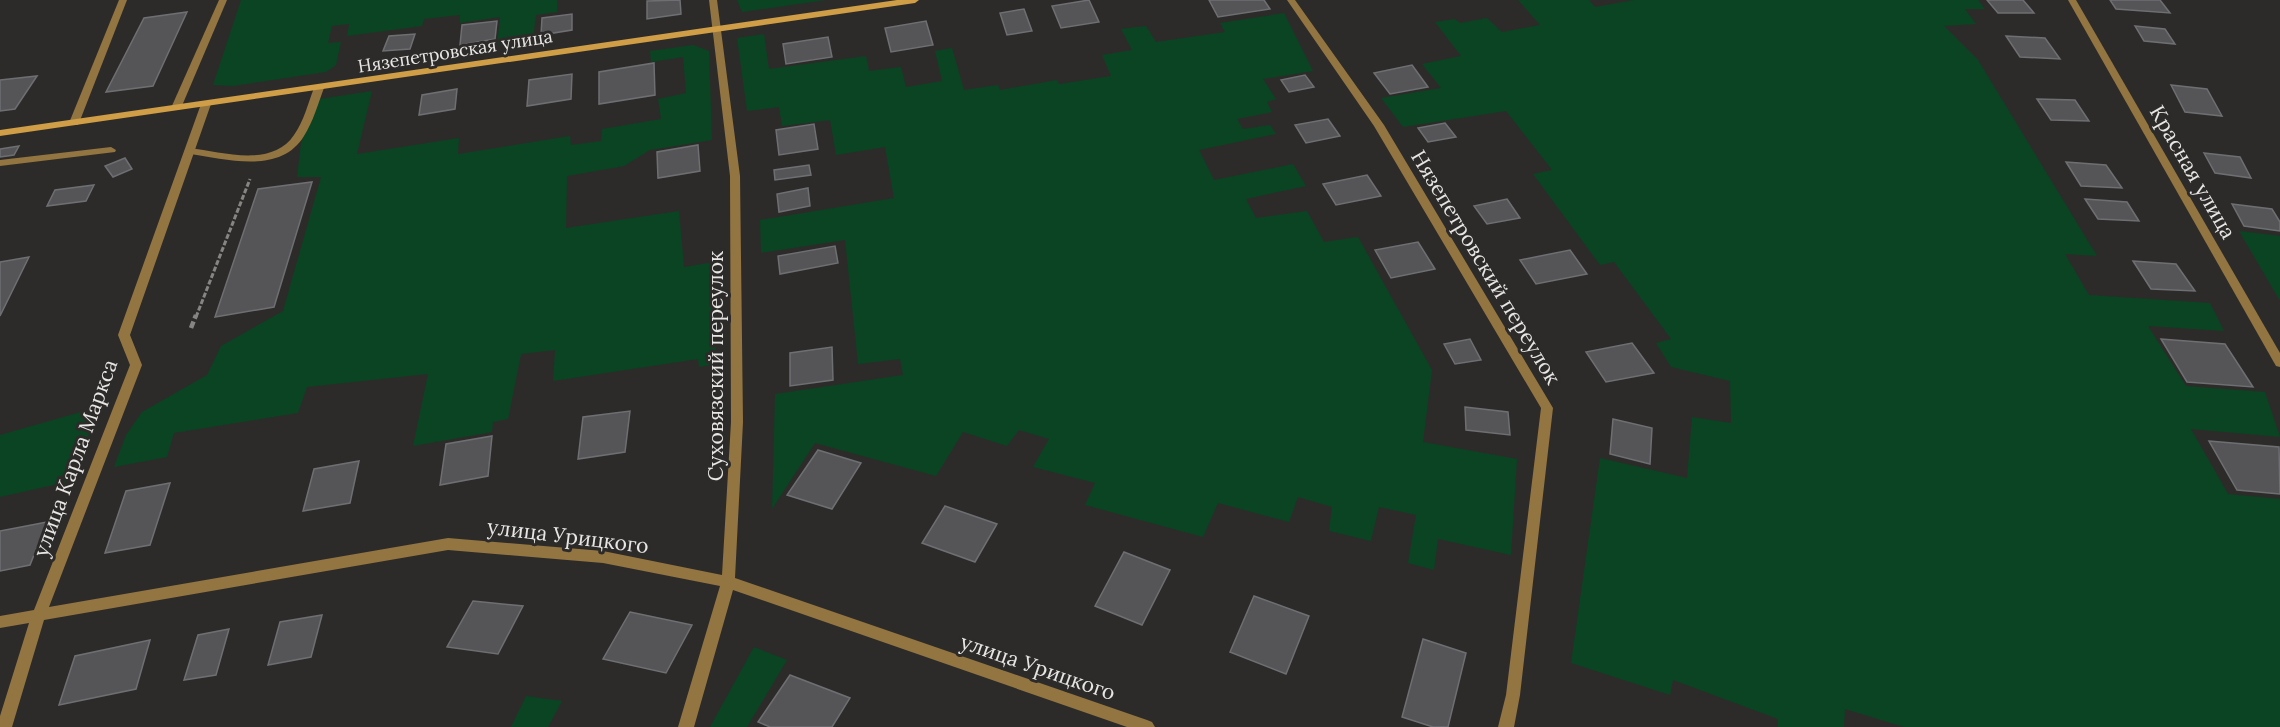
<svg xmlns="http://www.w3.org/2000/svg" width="2280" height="727" viewBox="0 0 2280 727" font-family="Lora,serif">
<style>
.green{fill:#0a4422}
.building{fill:#555558;stroke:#6e6f72;stroke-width:1.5}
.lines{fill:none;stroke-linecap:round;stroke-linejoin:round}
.path-far1{stroke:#868583;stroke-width:3;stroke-dasharray:5 2;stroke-linecap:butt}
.path{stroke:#868583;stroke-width:4.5;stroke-dasharray:7 3;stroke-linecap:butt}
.service{fill:#937541;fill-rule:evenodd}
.minor{fill:#937541;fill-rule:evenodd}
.tertiary{fill:#937541;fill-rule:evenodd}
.secondary{fill:#cf9e46;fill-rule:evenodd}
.labels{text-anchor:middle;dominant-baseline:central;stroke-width:6;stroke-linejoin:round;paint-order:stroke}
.far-street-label{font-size:18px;fill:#e7e6e4;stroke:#2d2b29}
.street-label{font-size:21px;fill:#e7e6e4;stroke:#2d2b29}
</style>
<rect width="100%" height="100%" fill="#2d2b29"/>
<!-- green -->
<g class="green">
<path d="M241,0H557V12L536,15L533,39L497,45L500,17L460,23V15L424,19L422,26L347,36L349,24L332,26L328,43L341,42L336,65L326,72L233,86L213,85Z"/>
<path d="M737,0H826L742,12Z"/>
<path d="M1518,0H1589L1595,7L1634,0H1978L1985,9H1965L1976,24L1944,26L1978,60L2097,256L2065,254L2089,295L2210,303L2224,331L2148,326L2186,386L2265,392L2280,437L2191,429L2228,494L2280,499V727H1904L1845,709L1844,727H1778V719L1673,680L1670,695L1571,663L1600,458L1687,478L1692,417L1731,423L1730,381L1671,367L1656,343L1671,339L1614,262L1600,265L1533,174L1552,170L1506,111L1403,127L1381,98L1441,88L1422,64L1461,56L1435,22L1455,19L1460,23L1487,18L1502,32L1540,25Z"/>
<path d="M1284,13L1313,71L1263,79L1276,99L1267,102L1272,112L1237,119L1243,129L1270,125L1276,134L1199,150L1214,180L1293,164L1306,186L1246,199L1256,218L1307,211L1324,242L1358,237L1432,370L1423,442L1517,459L1511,555L1438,539L1434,570L1408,563L1416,515L1379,507L1371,541L1329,531L1332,507L1298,497L1289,522L1218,503L1203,537L1085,505L1095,483L1033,467L1049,439L1019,430L1007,446L963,432L936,476L815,443L772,509L775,394L903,375L900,359L858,364L845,240L761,253L760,220L894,198L885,147L836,155L830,120L782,126L779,107L747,111L737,38L764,34L769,69L866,56L869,71L901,67L906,87L942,81L935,51L952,48L964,90L998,85L1000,90L1057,80L1059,84L1111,76L1102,55L1132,50L1121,29L1146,26L1156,42L1225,32L1220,23Z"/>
<path d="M693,45L709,51L712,140L650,150L624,166L567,176L566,228L679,211L684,267L721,261L715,364L699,367L698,359L553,381L555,350L521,354L508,419L493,422L492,432L413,446L428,374L307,387L298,413L174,433L167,457L114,467L126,435L142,412L207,375L221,346L283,311L321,177H297L301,143L319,99L372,91L357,154L459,138L458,154L570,136L571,145L601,141L602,129L661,119L658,99L686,93L683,57L651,62L650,51Z"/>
<path d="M2239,231L2280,236V301Z"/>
<path d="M102,406L67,482L0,497V435Z"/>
<path d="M754,647L787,660L747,727H710Z"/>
<path d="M526,696L562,701L548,727H511Z"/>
</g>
<!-- building -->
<g class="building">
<path d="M680,0L681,14L647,19V1Z"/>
<path d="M1089,0L1099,22L1061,28L1052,6Z"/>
<path d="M1209,0H1264L1270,9L1218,17Z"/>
<path d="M1987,0H2023L2034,13H1998Z"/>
<path d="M2110,0H2160L2170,13L2116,9Z"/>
<path d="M1024,9L1032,31L1007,35L1000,13Z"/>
<path d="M187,12L153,86L106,92L144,18Z"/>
<path d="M572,14V30L541,35L542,18Z"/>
<path d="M497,21L495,39L460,45L462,25Z"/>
<path d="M926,21L933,45L891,52L885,28Z"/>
<path d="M2135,26L2165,29L2175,44L2144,41Z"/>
<path d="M415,34L410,49L383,51L389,36Z"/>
<path d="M2006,36L2045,38L2060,59L2020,57Z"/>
<path d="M828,37L832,57L786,64L783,44Z"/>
<path d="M654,63L655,95L599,104V72Z"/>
<path d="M1412,65L1428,87L1390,94L1374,73Z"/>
<path d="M572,74L571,99L527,106L529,80Z"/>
<path d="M1305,75L1314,87L1289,92L1281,80Z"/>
<path d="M37,76L15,109L0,111V80Z"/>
<path d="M2171,85L2207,89L2222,116L2185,112Z"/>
<path d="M457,89L455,109L419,115L422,95Z"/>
<path d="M2037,99L2075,100L2089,121L2051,120Z"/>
<path d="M1328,119L1340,136L1306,143L1295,125Z"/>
<path d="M1445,123L1456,137L1428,142L1418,128Z"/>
<path d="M814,124L818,149L779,155L776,130Z"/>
<path d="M698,145L700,171L658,178L657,152Z"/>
<path d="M19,146L14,155L0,157V149Z"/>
<path d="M2204,153L2240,157L2251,178L2215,173Z"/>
<path d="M125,158L132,169L113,177L105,166Z"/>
<path d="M2066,162L2106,165L2122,188L2081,186Z"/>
<path d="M809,165L811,175L775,180L774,170Z"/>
<path d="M1367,175L1381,196L1336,205L1323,184Z"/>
<path d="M312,182L274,307L215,317L258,189Z"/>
<path d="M94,185L86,201L47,206L55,190Z"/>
<path d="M808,188L810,206L779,212L777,194Z"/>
<path d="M1507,199L1520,218L1487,224L1474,206Z"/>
<path d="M2085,199L2127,202L2139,221L2098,219Z"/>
<path d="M2232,204L2272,209L2280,222V231L2244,226Z"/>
<path d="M1418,242L1435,269L1391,278L1375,250Z"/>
<path d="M835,246L838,263L780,274L778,256Z"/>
<path d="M1570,250L1587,274L1536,284L1520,260Z"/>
<path d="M29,257L0,316V262Z"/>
<path d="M2133,261L2176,264L2195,291L2151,289Z"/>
<path d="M1470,339L1481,360L1455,364L1444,344Z"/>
<path d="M2161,339L2225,344L2253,387L2187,382Z"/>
<path d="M1632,343L1654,373L1606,382L1586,352Z"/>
<path d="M832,347L833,380L790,386V353Z"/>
<path d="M1465,407L1508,412L1510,435L1466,430Z"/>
<path d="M630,411L625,452L578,459L583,417Z"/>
<path d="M1613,419L1652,428L1650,464L1610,454Z"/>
<path d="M492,436L488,476L440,485L446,444Z"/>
<path d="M2209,441L2279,447L2280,494L2237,490Z"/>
<path d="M818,450L861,463L832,509L787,495Z"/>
<path d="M359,461L350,503L303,511L314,469Z"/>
<path d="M170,483L150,545L105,553L126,491Z"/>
<path d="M945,506L997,524L975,562L922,543Z"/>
<path d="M47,522L30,565L0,571V531Z"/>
<path d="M1124,552L1170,570L1142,625L1095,606Z"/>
<path d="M1254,596L1309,616L1286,674L1230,652Z"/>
<path d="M473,601L523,606L498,654L447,647Z"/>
<path d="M630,612L692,625L666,673L603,659Z"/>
<path d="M322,615L311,657L268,665L280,622Z"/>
<path d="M229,629L216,675L184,680L198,635Z"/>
<path d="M1423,639L1466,653L1448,727H1433L1402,717Z"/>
<path d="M150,640L136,689L59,705L75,656Z"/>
<path d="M790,675L850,698L832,727H770L758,722Z"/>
</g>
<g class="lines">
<!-- path-far1 -->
<path class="path-far1" d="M196,317L250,179"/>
<!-- path -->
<path class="path" d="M191,328L196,315"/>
<!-- service -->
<g class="service">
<path d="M119,0H127L79,123L78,125H70L69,123Z"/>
<path d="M319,85L324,88C318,104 313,122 304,136C280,175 227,159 190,154L185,151L190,148C222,152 272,168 294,135C304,121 308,103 314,88Z"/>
<path d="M111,147L116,150L115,152L0,166V160Z"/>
</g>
<!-- minor -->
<g class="minor">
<path d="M709,0H717L740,176L743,422L735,578L1147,720L1152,722L1155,727H1127L733,590L694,727H678L720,586L603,563L448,550L44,620L12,727H0V716L29,623L0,628V616L34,610L130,365L118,335L201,104L206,101L211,104L130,335L142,365L49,607L448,538L603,551L722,575L731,422L730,176Z"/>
<path d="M1287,0H1295L1384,125L1553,408L1520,695L1514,727H1498L1506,695L1541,408L1374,126Z"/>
<path d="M2068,0H2076L2280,353V367L2276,366Z"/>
</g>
<!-- tertiary -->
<path class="tertiary" d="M219,0H227L181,108L179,110H173L171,108Z"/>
<!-- secondary -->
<path class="secondary" d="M897,0H919L915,3L0,136V130Z"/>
</g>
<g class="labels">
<!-- far-street labels -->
<g class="far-street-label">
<text transform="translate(455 51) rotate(-9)">Нязепетровская улица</text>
</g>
<!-- street labels -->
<g class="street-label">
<text transform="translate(2193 172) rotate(60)">Красная улица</text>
<text transform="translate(1486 267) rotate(59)">Нязепетровский переулок</text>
<text transform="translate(715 366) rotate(-90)">Суховязский переулок</text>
<text transform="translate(75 458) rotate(-70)">улица Карла Маркса</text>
<text transform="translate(568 536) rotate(7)">улица Урицкого</text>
<text transform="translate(1038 667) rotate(19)">улица Урицкого</text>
</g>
</g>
</svg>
